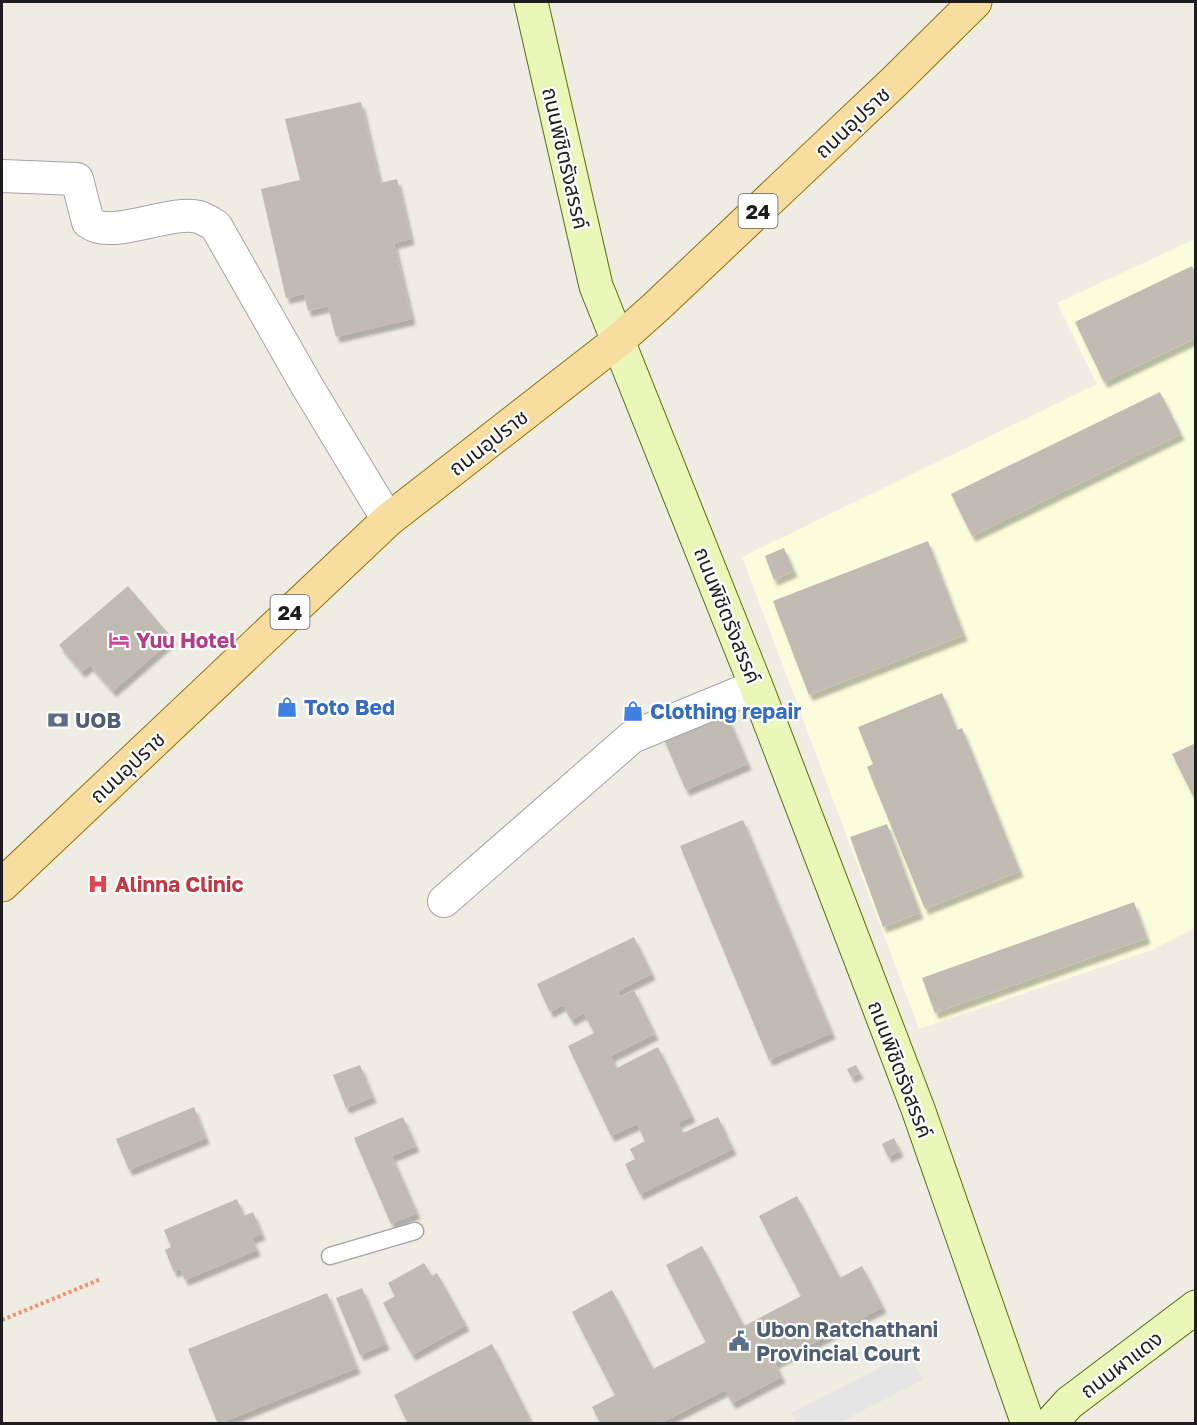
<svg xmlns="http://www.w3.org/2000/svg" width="1197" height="1425" viewBox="0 0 1197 1425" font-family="'Golos Text','Noto Sans Thai',sans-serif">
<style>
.education{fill:#f9fddc}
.parking{fill:#e5e5e5}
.building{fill:#c2bbb3;filter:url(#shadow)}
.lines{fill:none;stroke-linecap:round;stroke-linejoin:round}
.lane-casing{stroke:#a4a4a4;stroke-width:19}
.street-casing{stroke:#a4a4a4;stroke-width:34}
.secondary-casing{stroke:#566e0a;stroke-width:35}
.primary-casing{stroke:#8f7407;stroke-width:35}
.path{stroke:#f38e6f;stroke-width:4;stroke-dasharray:3 3;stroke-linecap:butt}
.lane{stroke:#fff;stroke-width:16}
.street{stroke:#fff;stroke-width:32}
.secondary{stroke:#ebf6b9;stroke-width:33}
.primary{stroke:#f7dd9f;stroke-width:33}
.labels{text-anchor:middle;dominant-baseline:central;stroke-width:4.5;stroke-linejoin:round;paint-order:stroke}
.shield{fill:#fff;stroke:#616161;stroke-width:1.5}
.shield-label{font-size:20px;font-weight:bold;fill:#1d1d1d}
.street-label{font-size:21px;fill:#1d1d1d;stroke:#fff}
.hotel-label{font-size:21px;font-weight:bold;fill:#b23c85;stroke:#fff;text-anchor:start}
.shop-label{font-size:21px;font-weight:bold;fill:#366cbe;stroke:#fff;text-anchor:start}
.service-label{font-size:21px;font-weight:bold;fill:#4e5e75;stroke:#fff;text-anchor:start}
.health-label{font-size:21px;font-weight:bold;fill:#be3a42;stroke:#fff;text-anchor:start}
</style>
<defs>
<filter id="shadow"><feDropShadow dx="3.5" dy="6" stdDeviation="1.5" flood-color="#0004"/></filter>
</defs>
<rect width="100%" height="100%" fill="#eeece3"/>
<!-- education -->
<path class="education" d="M1195,239V928L1152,950L919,1029L742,557L1097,384L1057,303Z"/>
<!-- parking -->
<path class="parking" d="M909,1353L923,1380L838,1423H797L791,1413Z"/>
<!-- building -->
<g class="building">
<path d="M361,102L380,183L397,179L411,239L394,243L412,319L336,337L328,306L308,311L304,294L286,298L261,189L300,180L285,119Z"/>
<path d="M1192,266L1196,274V338L1104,382L1075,322Z"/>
<path d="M1160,392L1181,434L972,536L951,494Z"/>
<path d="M928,541L964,635L809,695L773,601Z"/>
<path d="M784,548L794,571L774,580L765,556Z"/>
<path d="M128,586L173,639L113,691L90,665L82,672L59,645Z"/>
<path d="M942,693L957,730L962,728L1020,871L925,909L867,767L873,764L858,727Z"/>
<path d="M724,708L748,764L686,790L662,735Z"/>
<path d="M1196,743V802L1172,754Z"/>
<path d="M743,820L832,1033L769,1060L680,846Z"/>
<path d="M887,824L920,913L883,927L850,837Z"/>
<path d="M1134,902L1147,938L935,1013L922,978Z"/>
<path d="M634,937L652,974L618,991L620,997L634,990L655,1034L611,1056L617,1068L658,1047L692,1116L678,1123L683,1133L718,1117L733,1149L640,1194L625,1164L635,1159L630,1149L645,1141L637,1124L611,1136L568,1046L594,1033L584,1013L571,1020L563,1005L550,1012L537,984Z"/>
<path d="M360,1065L373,1097L346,1108L333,1075Z"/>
<path d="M856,1065L860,1073L851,1077L847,1069Z"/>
<path d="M194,1107L206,1138L129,1170L116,1139Z"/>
<path d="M403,1117L416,1146L392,1156L417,1213L391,1224L354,1138Z"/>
<path d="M894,1138L900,1151L888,1157L882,1144Z"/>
<path d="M797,1196L840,1278L862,1266L883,1307L775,1363L782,1377L732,1403L725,1390L659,1424H601L592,1407L615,1395L572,1312L612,1290L653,1369L706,1342L666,1265L702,1246L744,1326L801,1296L759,1216Z"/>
<path d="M237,1199L244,1216L253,1212L262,1234L252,1238L257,1250L185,1280L180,1269L174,1272L165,1250L171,1247L164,1230Z"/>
<path d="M424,1263L432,1276L437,1273L466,1325L412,1355L383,1303L395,1296L388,1283Z"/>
<path d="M362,1288L386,1344L360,1355L336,1298Z"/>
<path d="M327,1293L357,1368L218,1424L188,1349Z"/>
<path d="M492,1344L533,1424H408L394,1395Z"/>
</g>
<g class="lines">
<!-- lane casing -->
<g class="lane-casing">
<path id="lane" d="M330,1256L415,1231"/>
</g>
<!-- street casing -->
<g class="street-casing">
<g id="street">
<path d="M2,176L77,179L88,222C111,241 170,209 199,217C205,219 211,223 216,226L307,386L388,520"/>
<path d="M444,901L632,737L756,686"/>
</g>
</g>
<!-- secondary casing -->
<g class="secondary-casing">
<g id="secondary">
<path d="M531,2L596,286L756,686L918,1109L1028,1424"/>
<path d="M1050,1424L1069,1403L1196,1307"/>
</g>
</g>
<!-- primary casing -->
<g class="primary-casing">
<path id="primary" d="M2,885L388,520L619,340L656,307L895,81L975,2"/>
</g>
<!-- path -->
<path class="path" d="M2,1320L101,1279"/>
<!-- lane -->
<use href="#lane" class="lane"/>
<!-- street -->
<use href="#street" class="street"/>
<!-- secondary -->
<use href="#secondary" class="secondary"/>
<!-- primary -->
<use href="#primary" class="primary"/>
</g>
<!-- icons -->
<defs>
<g id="hotel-bare" transform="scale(1.62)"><path d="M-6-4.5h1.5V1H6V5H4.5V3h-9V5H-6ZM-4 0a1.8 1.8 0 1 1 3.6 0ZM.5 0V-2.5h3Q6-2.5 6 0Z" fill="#d1479c" stroke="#fff" stroke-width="2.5" paint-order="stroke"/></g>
<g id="shop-bare" transform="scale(1.62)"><path d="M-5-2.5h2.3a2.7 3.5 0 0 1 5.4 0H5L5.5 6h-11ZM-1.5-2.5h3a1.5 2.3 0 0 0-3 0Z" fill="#3f7fe0" stroke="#fff" stroke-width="2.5" paint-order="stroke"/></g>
<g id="bank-bare" transform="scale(1.62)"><path d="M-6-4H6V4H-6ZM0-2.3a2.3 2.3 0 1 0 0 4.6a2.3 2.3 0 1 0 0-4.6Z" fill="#5c6f8a" stroke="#fff" stroke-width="2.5" paint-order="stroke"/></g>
<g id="hospital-bare" transform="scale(1.62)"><path d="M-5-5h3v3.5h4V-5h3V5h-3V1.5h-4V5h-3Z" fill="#e0444e" stroke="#fff" stroke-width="2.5" paint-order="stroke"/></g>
<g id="civic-bare" transform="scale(1.62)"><path d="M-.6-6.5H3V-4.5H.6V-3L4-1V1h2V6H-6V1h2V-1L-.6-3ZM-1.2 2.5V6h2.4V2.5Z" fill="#5c6f8a" stroke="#fff" stroke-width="2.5" paint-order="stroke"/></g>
</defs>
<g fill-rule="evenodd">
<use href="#hotel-bare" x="119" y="640"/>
<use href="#shop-bare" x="287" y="707"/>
<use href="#shop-bare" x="633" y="711"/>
<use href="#bank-bare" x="58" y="720"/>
<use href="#hospital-bare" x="98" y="884"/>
<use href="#civic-bare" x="739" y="1341"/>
</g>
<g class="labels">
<!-- shield labels -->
<g class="shield">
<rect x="738.5" y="194" width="39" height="34" rx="4.5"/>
<rect x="270.5" y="595" width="39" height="34" rx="4.5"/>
</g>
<g class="shield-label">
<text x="758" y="211">24</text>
<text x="290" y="612">24</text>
</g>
<!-- street labels -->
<g class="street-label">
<text transform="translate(852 122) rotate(-43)">ถนนอุปราช</text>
<text transform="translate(566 158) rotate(77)">ถนนพิชิตรังสรรค์</text>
<text transform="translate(488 442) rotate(-38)">ถนนอุปราช</text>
<text transform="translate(728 615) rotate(68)">ถนนพิชิตรังสรรค์</text>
<text transform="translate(127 767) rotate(-43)">ถนนอุปราช</text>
<text transform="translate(901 1069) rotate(69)">ถนนพิชิตรังสรรค์</text>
<text transform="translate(1121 1364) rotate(-37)">ถนนผาแดง</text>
</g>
<!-- hotel labels -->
<g class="hotel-label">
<text x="136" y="640">Yuu Hotel</text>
</g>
<!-- shop labels -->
<g class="shop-label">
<text x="304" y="707">Toto Bed</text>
<text x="650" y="711">Clothing repair</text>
</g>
<!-- service labels -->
<g class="service-label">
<text x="75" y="720">UOB</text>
<text x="756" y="1329">Ubon Ratchathani<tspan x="756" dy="24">Provincial Court</tspan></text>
</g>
<!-- health labels -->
<g class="health-label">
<text x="115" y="884">Alinna Clinic</text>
</g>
</g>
<!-- border -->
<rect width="1197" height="1425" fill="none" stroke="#1d1d1d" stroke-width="6"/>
</svg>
